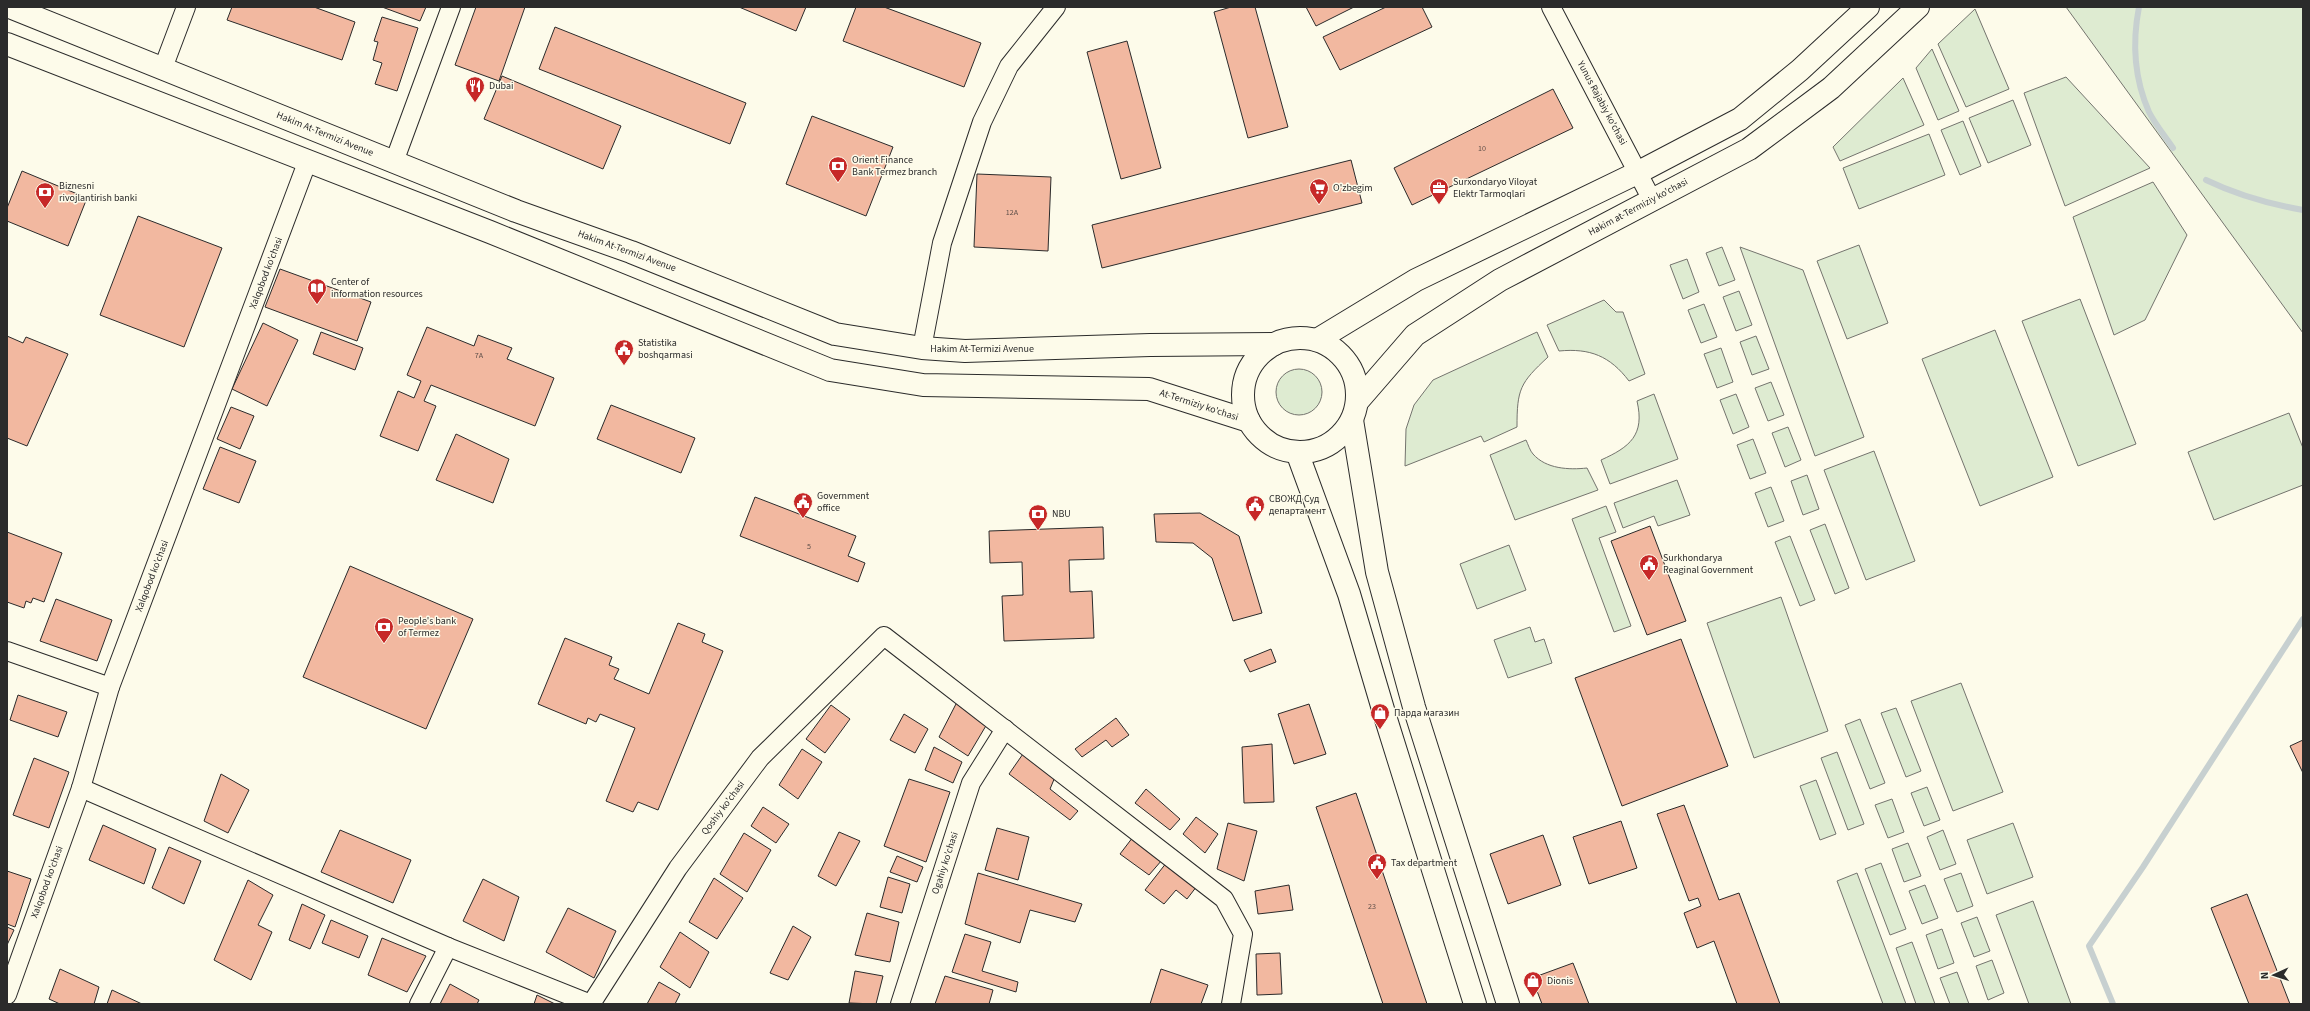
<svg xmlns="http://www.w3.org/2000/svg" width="2310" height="1011" viewBox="0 0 2310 1011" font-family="'Source Sans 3',sans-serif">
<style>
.green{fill:#deebd1;stroke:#74746e}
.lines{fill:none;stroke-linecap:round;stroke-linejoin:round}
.stream{stroke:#c7d0d0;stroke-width:6}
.building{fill:#f2b8a0;stroke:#2b2b2b}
.minor-casing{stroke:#2b2b2b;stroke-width:20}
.tertiary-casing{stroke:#2b2b2b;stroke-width:24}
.secondary-casing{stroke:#2b2b2b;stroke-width:24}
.minor{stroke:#fdfbea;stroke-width:18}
.tertiary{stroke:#fdfbea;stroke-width:22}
.secondary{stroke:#fdfbea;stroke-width:22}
.labels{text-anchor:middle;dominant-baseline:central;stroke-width:3;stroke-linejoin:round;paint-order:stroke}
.number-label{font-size:8px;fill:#5d4e48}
.poi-label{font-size:10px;fill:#2b2b2b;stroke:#fdfbea;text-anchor:start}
.street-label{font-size:10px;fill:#2b2b2b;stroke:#fdfbea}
</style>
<rect width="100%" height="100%" fill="#fdfbea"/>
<!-- green -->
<g class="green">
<path d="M2066,7H2303V333Z"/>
<path d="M1975,9L2009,89L1966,107L1938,44Z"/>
<path d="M1932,49L1959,111L1938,120L1916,68Z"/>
<path d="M2066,77L2150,168L2065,206L2024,93Z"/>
<path d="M1903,78L1924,125L1840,161L1833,147Z"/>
<path d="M2013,100L2031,145L1988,163L1969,118Z"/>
<path d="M1963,121L1981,166L1960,175L1941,130Z"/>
<path d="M1929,134L1945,175L1859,209L1843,168Z"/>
<path d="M2153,182L2187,235L2145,320L2114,335L2073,217Z"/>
<path d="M1859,245L1888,323L1847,339L1817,261Z"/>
<path d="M1722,247L1735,280L1719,286L1706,253Z"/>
<path d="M1740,247L1803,270L1864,437L1815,456Z"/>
<path d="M1687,259L1699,292L1683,299L1670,265Z"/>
<path d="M1739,291L1752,325L1736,331L1723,297Z"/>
<path d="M2080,299L2136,444L2078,466L2022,321Z"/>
<path d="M1604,300L1616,312H1623L1645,374L1629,381C1610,356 1590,348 1559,351L1547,325Z"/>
<path d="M1704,304L1717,337L1701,343L1688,310Z"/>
<path d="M1995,330L2053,477L1980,506L1922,359Z"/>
<path d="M1537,332L1548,357C1520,383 1517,389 1517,427L1484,442L1481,436L1405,466L1406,429L1414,405L1433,380Z"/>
<path d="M1756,336L1769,369L1752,375L1740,342Z"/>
<path d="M1721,348L1733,382L1717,388L1704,354Z"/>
<circle cx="1299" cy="392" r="23"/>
<path d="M1771,382L1784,415L1768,421L1755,388Z"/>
<path d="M1654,394L1678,459L1610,484L1601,460C1630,447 1645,435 1637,401Z"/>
<path d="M1736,394L1749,427L1733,434L1720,400Z"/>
<path d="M2289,413L2303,448V485L2214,520L2188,452Z"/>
<path d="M1788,427L1801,460L1785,467L1772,433Z"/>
<path d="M1753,439L1766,473L1750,479L1737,445Z"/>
<path d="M1526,440C1528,444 1530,451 1533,454C1546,469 1569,470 1587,468L1598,490L1515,520L1490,455Z"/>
<path d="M1874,451L1915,561L1866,580L1824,470Z"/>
<path d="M1807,475L1819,509L1803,515L1791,481Z"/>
<path d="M1677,480L1690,515L1658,526L1654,516L1623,528L1614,503Z"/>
<path d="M1771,487L1784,521L1768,527L1755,493Z"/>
<path d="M1606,506L1616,532L1599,538L1631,626L1614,632L1572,519Z"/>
<path d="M1825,524L1849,588L1835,594L1810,530Z"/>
<path d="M1790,536L1815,600L1800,606L1775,542Z"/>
<path d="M1509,545L1526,590L1477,609L1460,564Z"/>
<path d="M1781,597L1828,731L1754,758L1707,623Z"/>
<path d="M1530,627L1535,642L1544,639L1552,663L1508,678L1494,640Z"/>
<path d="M1961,683L2003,792L1953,811L1911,701Z"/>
<path d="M1896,708L1921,771L1906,777L1881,713Z"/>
<path d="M1860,719L1885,783L1870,789L1845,725Z"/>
<path d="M1837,752L1864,824L1848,830L1821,758Z"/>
<path d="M1816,780L1836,834L1820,840L1800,786Z"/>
<path d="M1927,787L1940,820L1924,826L1911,793Z"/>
<path d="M1892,799L1904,832L1888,838L1875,805Z"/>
<path d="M2013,823L2033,877L1987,894L1967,840Z"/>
<path d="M1943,830L1956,864L1940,870L1927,837Z"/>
<path d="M1908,843L1921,876L1904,882L1892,849Z"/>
<path d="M1881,863L1906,929L1890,935L1865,869Z"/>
<path d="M1857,873L1906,1004H1883L1837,881Z"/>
<path d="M1961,873L1973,906L1957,912L1944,879Z"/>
<path d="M1925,885L1938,918L1922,924L1909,891Z"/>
<path d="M2033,901L2071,1004H2029L1996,915Z"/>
<path d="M1977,917L1990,951L1974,957L1961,923Z"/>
<path d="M1942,929L1954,963L1938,969L1926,935Z"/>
<path d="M1912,942L1935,1004H1916L1896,948Z"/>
<path d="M1992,960L2004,993L1988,1000L1976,966Z"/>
<path d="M1957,972L1969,1004H1950L1940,978Z"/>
</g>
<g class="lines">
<!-- stream -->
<g class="stream">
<path d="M2139,7C2132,43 2134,78 2149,112C2155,124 2165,136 2173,148"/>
<path d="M2206,180C2237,195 2269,204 2303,210"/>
<path d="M2113,1004L2089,946L2143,867L2303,619"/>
</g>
</g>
<!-- building -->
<g class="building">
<path d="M232,7H314L355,22L342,60L227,20Z"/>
<path d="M382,7H426L420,21Z"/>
<path d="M476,7H525L499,81L455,65Z"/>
<path d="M739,7H806L796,31Z"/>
<path d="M856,7H884L981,43L964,87L843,41Z"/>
<path d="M1231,7H1255L1288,127L1248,138L1214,12Z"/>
<path d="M1306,7H1354L1316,26Z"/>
<path d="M1386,7H1422L1432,27L1340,70L1323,37Z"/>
<path d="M382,17L418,28L397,91L375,84L382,63L373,60L378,42L374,41Z"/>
<path d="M555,27L746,103L730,144L539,69Z"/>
<path d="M1127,41L1161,168L1121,179L1087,52Z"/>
<path d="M502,76L621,126L603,169L484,119Z"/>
<path d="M1553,89L1573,128L1412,205L1394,168Z"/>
<path d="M812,116L893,147L866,216L786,184Z"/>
<path d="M1351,160L1362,203L1102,268L1092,225Z"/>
<path d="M22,171L87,198L68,246L7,221V208Z"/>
<path d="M977,174L1051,177L1048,251L974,247Z"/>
<path d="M138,216L222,248L184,347L100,315Z"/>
<path d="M280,269L371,302L357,341L265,307Z"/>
<path d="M263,323L298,340L267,406L232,389Z"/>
<path d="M427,327L474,346L478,335L512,348L507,359L554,378L535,426L431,385L424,401L436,406L418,451L380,436L398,391L414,398L421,381L407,375Z"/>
<path d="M321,332L363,348L355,370L313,354Z"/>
<path d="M7,336L23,343L26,337L68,354L27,446L7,438Z"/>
<path d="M611,405L695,438L681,473L597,439Z"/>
<path d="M231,407L254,416L240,449L217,439Z"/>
<path d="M456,434L509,459L493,503L436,480Z"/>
<path d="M220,447L256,461L239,503L203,489Z"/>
<path d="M755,497L856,536L848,556L865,563L858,582L740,536Z"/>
<path d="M1200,513L1239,536L1262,613L1233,621L1212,558L1193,543L1156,542L1154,514Z"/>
<path d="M1650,526L1686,621L1647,635L1611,541Z"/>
<path d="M1103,527L1104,559L1069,560L1070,592L1092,591L1094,638L1004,641L1002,596L1023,595L1022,562L990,563L989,531Z"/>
<path d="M7,532L62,553L44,602L33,598L31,603L26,601L24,608L7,602Z"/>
<path d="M350,566L473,619L426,729L303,677Z"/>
<path d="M56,599L112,620L97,661L40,641Z"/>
<path d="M678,623L705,634L702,642L723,651L658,810L638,802L633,812L606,801L635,728L600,714L596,722L588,718L586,724L538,704L565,638L612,657L609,665L619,669L614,679L649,694Z"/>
<path d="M1681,639L1728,766L1622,806L1575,678Z"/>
<path d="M1271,649L1276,662L1250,672L1244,660Z"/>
<path d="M18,695L67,712L58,737L10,720Z"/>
<path d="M957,702L987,724L968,756L939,737Z"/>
<path d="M1309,704L1326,754L1294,764L1278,714Z"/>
<path d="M831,705L850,719L825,753L806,739Z"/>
<path d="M904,714L928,729L915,753L890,740Z"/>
<path d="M1116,718L1129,735L1112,747L1106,740L1082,757L1075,749Z"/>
<path d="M2303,740V773L2290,746Z"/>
<path d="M1272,744L1274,802L1244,803L1242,747Z"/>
<path d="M934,747L962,762L953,783L925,770Z"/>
<path d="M802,749L822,762L798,799L779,785Z"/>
<path d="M1025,751L1055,777L1050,789L1078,811L1070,820L1009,774Z"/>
<path d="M34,758L69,772L49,828L13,815Z"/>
<path d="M221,774L249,790L228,833L204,821Z"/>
<path d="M909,779L950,792L926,862L884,846Z"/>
<path d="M1146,789L1180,819L1170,830L1135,803Z"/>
<path d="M1356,793L1427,1004H1383L1316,807Z"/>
<path d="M1684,805L1719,900L1739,893L1780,1004H1737L1714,941L1697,948L1684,913L1701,906L1698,898L1689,901L1657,814Z"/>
<path d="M763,807L789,824L776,843L751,826Z"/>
<path d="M1196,817L1218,834L1205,853L1183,834Z"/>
<path d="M1621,821L1637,868L1589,884L1573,837Z"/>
<path d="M1228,823L1257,831L1244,881L1217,869Z"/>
<path d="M103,825L156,849L144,884L89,860Z"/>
<path d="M997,828L1029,837L1018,880L985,870Z"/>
<path d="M340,830L411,860L393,903L321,872Z"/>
<path d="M839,832L860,841L836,886L818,876Z"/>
<path d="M744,833L771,850L747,892L720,874Z"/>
<path d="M1543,835L1561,885L1508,904L1490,854Z"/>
<path d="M1133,837L1162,860L1149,875L1120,854Z"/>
<path d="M169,847L201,861L184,904L152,888Z"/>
<path d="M897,856L923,867L917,882L890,872Z"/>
<path d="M1167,862L1197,886L1187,899L1176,890L1164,904L1145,890Z"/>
<path d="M7,871L31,879L15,927L7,924Z"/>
<path d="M978,873L1082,904L1075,922L1030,910L1020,943L965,924Z"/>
<path d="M888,877L910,884L902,913L880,907Z"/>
<path d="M714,878L743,898L717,939L689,922Z"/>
<path d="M483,879L519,897L504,941L463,921Z"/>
<path d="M248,880L273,895L258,925L272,932L251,980L214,960Z"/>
<path d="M1289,885L1293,910L1258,914L1255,891Z"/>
<path d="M2247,894L2290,1004H2249L2211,908Z"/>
<path d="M302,904L325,915L310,949L289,940Z"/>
<path d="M568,908L616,931L594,978L546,952Z"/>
<path d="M867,913L899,922L890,962L855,955Z"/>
<path d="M331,920L368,936L359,958L322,943Z"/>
<path d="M793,926L811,937L788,980L770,973Z"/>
<path d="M7,927L14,930L7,945Z"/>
<path d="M680,932L709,952L690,988L660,967Z"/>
<path d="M965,934L991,942L982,971L1018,982L1016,992L952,972Z"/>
<path d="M382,938L426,956L407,992L368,975Z"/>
<path d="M1280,953L1282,994L1257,995L1256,954Z"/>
<path d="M1573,963L1589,1004H1542L1532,978Z"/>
<path d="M60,969L99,987L94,1004H60L49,999Z"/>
<path d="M1161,969L1208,985L1201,1004H1150Z"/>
<path d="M855,971L883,976L876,1004L849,1003Z"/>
<path d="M945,976L993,990L989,1004H935Z"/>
<path d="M659,982L680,994L675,1004H647Z"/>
<path d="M450,984L479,1000L477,1004H440Z"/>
<path d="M112,990L142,1004H107Z"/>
<path d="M537,995L555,1004H534Z"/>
</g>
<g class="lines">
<!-- minor casing -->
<g class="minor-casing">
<g id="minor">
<path d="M1551,7L1652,200"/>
<path d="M163,68L186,7"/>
<path d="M394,162L451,7"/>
<path d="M922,348L942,243L982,122L1009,66L1056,7"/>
<path d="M7,651L110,687"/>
<path d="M81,788L448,947L591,1004"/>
<path d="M7,995L81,788L110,687L308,160"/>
<path d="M419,1004L448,947"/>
<path d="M591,1004L678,868L760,758L884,636L1224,899L1243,934L1231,1004"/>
<path d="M900,1004L971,783L1005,729"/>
</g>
</g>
<!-- tertiary casing -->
<g class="tertiary-casing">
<g id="tertiary">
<path d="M1352,420L1377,572L1414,707L1508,1004"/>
<path d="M1297,452L1349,594L1385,716L1475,1004"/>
</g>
</g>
<!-- secondary casing -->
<g class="secondary-casing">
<g id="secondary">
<path d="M10,7L516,211L631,252L835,334L922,348L965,351L1150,345L1274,344"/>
<path d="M7,44L490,232L830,370L923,385L1149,389L1249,421"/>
<circle cx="1300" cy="395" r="57"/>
<path d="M1317,340L1416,280L1639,172L1740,119L1800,70L1868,7"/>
<path d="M1357,402L1415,335L1500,280L1749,149L1831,88L1918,7"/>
</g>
</g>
<!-- minor -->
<use href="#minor" class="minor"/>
<!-- tertiary -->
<use href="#tertiary" class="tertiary"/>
<!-- secondary -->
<use href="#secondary" class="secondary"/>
</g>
<!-- icons -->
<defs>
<g id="restaurant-pin" transform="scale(1)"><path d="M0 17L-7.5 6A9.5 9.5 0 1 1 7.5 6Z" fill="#c62828" stroke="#fdfbea"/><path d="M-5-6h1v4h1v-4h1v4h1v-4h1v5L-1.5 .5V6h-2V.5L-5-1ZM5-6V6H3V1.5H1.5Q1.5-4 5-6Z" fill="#fff"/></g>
<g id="bank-pin" transform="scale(1)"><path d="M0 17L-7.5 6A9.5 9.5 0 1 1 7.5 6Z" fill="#c62828" stroke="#fdfbea"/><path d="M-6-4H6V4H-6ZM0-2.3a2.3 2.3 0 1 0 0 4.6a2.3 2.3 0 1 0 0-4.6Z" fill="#fff"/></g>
<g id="supermarket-pin" transform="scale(1)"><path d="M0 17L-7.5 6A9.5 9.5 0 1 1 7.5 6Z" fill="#c62828" stroke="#fdfbea"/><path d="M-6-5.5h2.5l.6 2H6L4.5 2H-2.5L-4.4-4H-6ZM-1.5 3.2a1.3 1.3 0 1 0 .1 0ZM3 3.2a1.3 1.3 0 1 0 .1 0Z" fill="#fff"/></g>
<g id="office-pin" transform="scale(1)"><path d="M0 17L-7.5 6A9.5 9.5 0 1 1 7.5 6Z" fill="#c62828" stroke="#fdfbea"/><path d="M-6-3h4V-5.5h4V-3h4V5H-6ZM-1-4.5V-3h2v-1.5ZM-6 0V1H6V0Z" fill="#fff"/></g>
<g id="library-pin" transform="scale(1)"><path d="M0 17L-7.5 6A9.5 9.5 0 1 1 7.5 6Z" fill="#c62828" stroke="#fdfbea"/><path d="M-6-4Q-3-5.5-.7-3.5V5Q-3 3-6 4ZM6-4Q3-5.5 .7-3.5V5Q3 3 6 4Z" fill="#fff"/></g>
<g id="civic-pin" transform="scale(1)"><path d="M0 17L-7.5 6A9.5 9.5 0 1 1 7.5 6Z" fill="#c62828" stroke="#fdfbea"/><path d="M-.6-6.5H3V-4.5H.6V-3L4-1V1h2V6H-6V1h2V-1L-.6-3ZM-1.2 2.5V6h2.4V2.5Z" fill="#fff"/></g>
<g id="shop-pin" transform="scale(1)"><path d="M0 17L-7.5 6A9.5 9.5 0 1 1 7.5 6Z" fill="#c62828" stroke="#fdfbea"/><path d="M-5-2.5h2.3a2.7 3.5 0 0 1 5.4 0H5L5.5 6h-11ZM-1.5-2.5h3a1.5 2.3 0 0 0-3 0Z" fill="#fff"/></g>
</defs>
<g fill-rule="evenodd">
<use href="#restaurant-pin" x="475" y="86"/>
<use href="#bank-pin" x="838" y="166"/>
<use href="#supermarket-pin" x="1319" y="188"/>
<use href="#office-pin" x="1439" y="188"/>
<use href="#bank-pin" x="45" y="192"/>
<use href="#library-pin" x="317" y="288"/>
<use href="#civic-pin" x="624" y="349"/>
<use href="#civic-pin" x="803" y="502"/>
<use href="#civic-pin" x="1255" y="505"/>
<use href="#bank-pin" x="1038" y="514"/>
<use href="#civic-pin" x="1649" y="564"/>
<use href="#bank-pin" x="384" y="627"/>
<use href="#shop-pin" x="1380" y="713"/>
<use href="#civic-pin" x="1377" y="863"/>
<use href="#shop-pin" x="1533" y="981"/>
</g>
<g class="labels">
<!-- number labels -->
<g class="number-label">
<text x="1482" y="148">10</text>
<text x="1012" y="212">12A</text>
<text x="479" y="355">7A</text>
<text x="809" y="546">5</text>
<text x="1372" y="906">23</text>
</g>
<!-- poi labels -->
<g class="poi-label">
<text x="489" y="86">Dubai</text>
<text x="852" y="160">Orient Finance<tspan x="852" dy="12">Bank Termez branch</tspan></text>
<text x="1453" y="182">Surxondaryo Viloyat<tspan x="1453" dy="12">Elektr Tarmoqlari</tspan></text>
<text x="59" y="186">Biznesni<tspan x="59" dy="12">rivojlantirish banki</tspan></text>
<text x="1333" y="188">O'zbegim</text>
<text x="331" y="282">Center of<tspan x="331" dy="12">information resources</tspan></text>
<text x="638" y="343">Statistika<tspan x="638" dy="12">boshqarmasi</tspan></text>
<text x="817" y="496">Government<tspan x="817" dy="12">office</tspan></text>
<text x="1269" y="499">СВОЖД Суд<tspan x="1269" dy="12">департамент</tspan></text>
<text x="1052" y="514">NBU</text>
<text x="1663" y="558">Surkhondarya<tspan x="1663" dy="12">Reaginal Government</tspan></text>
<text x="398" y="621">People's bank<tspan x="398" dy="12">of Termez</tspan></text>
<text x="1394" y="713">Парда магазин</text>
<text x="1391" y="863">Tax department</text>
<text x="1547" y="981">Dionis</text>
</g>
<!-- street labels -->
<g class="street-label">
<text transform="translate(1602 103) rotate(62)">Yunus Rajabiy ko'chasi</text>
<text transform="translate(325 134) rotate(22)">Hakim At-Termizi Avenue</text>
<text transform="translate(1638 207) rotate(-28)">Hakim at-Termiziy ko'chasi</text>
<text transform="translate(627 251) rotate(20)">Hakim At-Termizi Avenue</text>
<text transform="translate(266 273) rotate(-69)">Xalqobod ko'chasi</text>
<text x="982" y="349">Hakim At-Termizi Avenue</text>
<text transform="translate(1199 405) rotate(18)">At-Termiziy ko'chasi</text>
<text transform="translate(152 576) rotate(-69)">Xalqobod ko'chasi</text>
<text transform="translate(723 808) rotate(-53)">Qoshiy ko'chasi</text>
<text transform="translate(945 863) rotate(-72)">Ogahiy ko'chasi</text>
<text transform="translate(47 882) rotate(-70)">Xalqobod ko'chasi</text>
</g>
</g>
<!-- border -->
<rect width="2310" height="1011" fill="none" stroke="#2b2b2b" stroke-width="16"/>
<!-- north arrow -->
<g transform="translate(2274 975) rotate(267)" stroke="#fdfbea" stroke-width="3" paint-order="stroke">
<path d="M0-3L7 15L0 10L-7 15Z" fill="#2b2b2b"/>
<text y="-6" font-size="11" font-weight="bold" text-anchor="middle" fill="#2b2b2b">N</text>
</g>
</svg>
